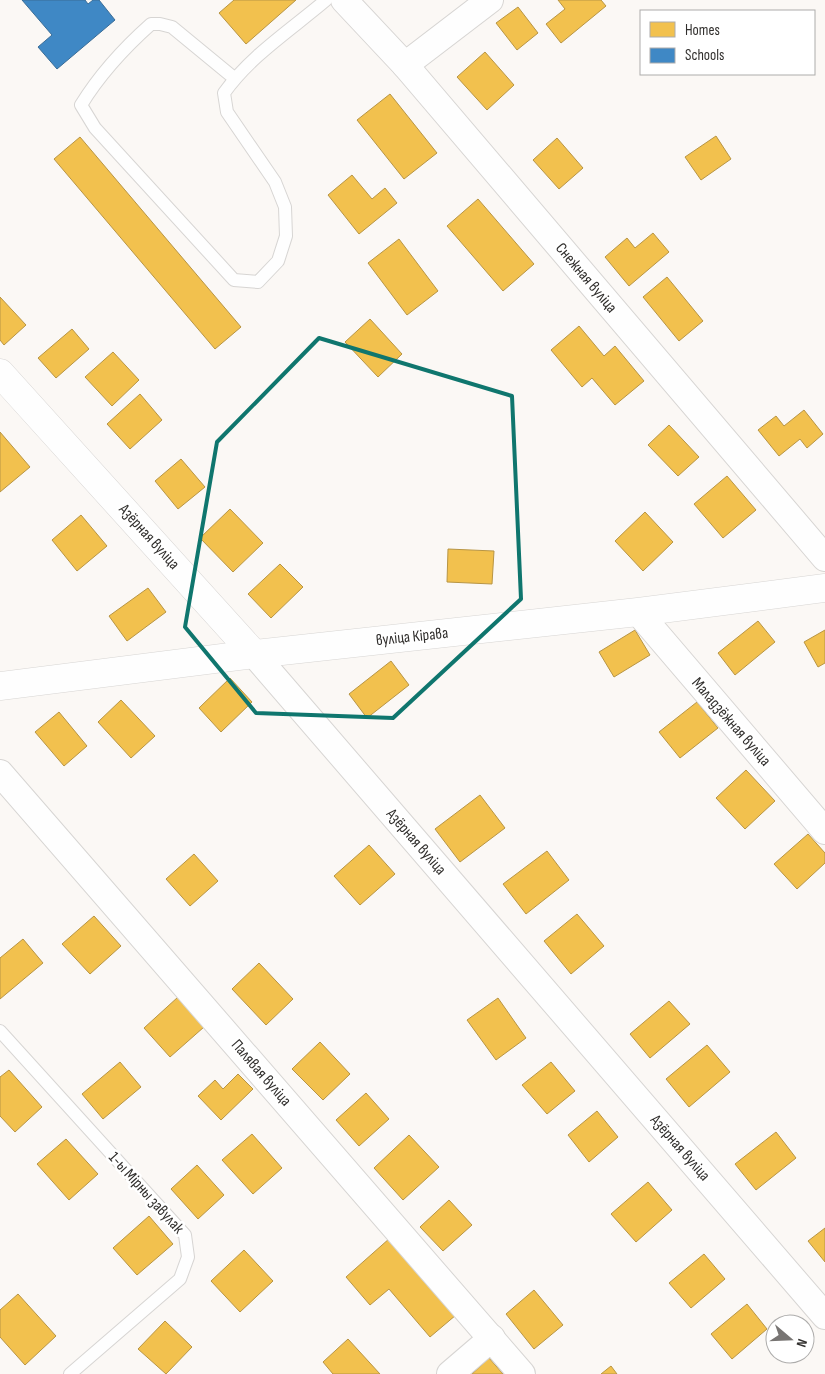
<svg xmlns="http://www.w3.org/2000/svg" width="825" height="1374" viewBox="0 0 825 1374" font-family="'Sofia Sans Condensed',sans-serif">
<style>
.homes{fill:#f2c14e;stroke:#b89544}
.schools{fill:#3f88c5;stroke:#3b6d97}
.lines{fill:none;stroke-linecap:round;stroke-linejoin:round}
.lane-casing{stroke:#d7d5d3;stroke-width:14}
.street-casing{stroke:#d7d5d3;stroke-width:28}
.secondary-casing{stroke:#d7d5d3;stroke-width:29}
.lane{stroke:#fefefe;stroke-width:12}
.street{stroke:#fefefe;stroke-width:26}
.secondary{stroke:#fefefe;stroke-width:28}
.marked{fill:none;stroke:#0f766e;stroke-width:4;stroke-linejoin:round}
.labels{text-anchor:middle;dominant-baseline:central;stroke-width:5;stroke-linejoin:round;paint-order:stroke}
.street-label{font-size:16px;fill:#312f2d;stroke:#fff}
</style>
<rect width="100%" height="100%" fill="#fbf8f5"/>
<!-- homes -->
<g class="homes">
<path d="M234,0H296L246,44L219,13Z"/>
<path d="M558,0H601L606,6L561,43L546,24L565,9Z"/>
<path d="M518,7L538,33L517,50L496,23Z"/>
<path d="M485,52L514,85L487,110L457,77Z"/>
<path d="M390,94L437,153L404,179L357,120Z"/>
<path d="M716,136L731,159L701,180L685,157Z"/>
<path d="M80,137L241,327L215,349L54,159Z"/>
<path d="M557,138L583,168L559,189L533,160Z"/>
<path d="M352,175L372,199L385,188L397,203L359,234L328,195Z"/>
<path d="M478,199L534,264L503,291L447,226Z"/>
<path d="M653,233L669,252L629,286L605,257L627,238L635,248Z"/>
<path d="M399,239L438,291L407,315L368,263Z"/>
<path d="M667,277L703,321L679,341L643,297Z"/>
<path d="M0,297L26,325L4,345L0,340Z"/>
<path d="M370,319L402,354L378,377L345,342Z"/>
<path d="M579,326L604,356L615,346L644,381L615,405L592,378L582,387L551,350Z"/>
<path d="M72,329L89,349L56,378L38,358Z"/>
<path d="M113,352L139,380L112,406L85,377Z"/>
<path d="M140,394L162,420L130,449L107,424Z"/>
<path d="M804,410L823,434L807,448L800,439L779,456L758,430L776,416L784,426Z"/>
<path d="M669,425L699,457L678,476L648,445Z"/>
<path d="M0,432L30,467L0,492Z"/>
<path d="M181,459L205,487L178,509L155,481Z"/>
<path d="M727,476L756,510L723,538L694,504Z"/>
<path d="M230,509L263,543L233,572L200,538Z"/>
<path d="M645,512L673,542L643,571L615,541Z"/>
<path d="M81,515L107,546L77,571L52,540Z"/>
<path d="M448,549L494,551L492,584L447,582Z"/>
<path d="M280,564L303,587L271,618L248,594Z"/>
<path d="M148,588L166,612L127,641L109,616Z"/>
<path d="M758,621L775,642L735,675L718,653Z"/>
<path d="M635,630L650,655L614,677L599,652Z"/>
<path d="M825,630V663L818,667L804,642Z"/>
<path d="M391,661L409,685L367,718L349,694Z"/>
<path d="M230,678L252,702L221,732L199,708Z"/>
<path d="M121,700L155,736L131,758L98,722Z"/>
<path d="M697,702L718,728L680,758L659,732Z"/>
<path d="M59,712L87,746L64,766L35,732Z"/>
<path d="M746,770L775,801L745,829L716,798Z"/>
<path d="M480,795L505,828L460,862L435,829Z"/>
<path d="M808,834L825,853V863L797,889L774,864Z"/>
<path d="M369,845L395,874L360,905L334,876Z"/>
<path d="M547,851L569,880L526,914L503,884Z"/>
<path d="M194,854L218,881L190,906L166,879Z"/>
<path d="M577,914L604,946L571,974L544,941Z"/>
<path d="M94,916L121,946L90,974L62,944Z"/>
<path d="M23,939L43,963L0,999V958Z"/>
<path d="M259,963L293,999L266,1025L232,989Z"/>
<path d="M178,997L204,1027L170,1057L144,1028Z"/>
<path d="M498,998L526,1038L496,1060L467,1020Z"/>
<path d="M669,1001L690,1024L650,1058L630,1034Z"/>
<path d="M320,1042L350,1074L323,1100L292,1069Z"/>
<path d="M707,1045L730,1072L689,1107L666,1079Z"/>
<path d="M120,1062L141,1087L103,1119L82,1094Z"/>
<path d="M551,1062L575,1091L547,1114L522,1085Z"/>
<path d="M9,1070L42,1107L15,1132L0,1116V1077Z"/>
<path d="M238,1074L253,1089L221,1120L198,1096L215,1080L223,1089Z"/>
<path d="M366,1093L389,1119L359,1146L336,1120Z"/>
<path d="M597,1111L618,1137L589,1162L568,1135Z"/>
<path d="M776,1132L796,1158L756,1190L735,1164Z"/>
<path d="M252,1134L282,1168L253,1194L222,1160Z"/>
<path d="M409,1135L439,1167L403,1200L374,1168Z"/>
<path d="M66,1139L98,1174L69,1200L37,1164Z"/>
<path d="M197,1165L224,1195L198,1219L171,1189Z"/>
<path d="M648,1182L672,1210L636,1242L611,1214Z"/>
<path d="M449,1200L472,1225L443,1251L420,1227Z"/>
<path d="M149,1216L173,1244L137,1275L113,1248Z"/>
<path d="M825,1228V1262L808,1241Z"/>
<path d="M390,1238L456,1315L430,1337L389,1289L370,1305L346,1277Z"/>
<path d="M244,1250L273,1281L240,1312L211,1281Z"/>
<path d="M704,1254L725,1279L691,1308L669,1283Z"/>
<path d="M534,1290L563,1325L534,1349L506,1314Z"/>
<path d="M18,1294L56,1336L25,1365L0,1337V1310Z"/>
<path d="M747,1304L767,1329L732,1359L711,1334Z"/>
<path d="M165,1321L192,1347L166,1374L138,1349Z"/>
<path d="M348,1339L380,1374H333L323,1362Z"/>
<path d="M489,1358L503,1374H472Z"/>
<path d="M611,1366L617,1374H601Z"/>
</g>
<!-- schools -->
<path class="schools" d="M22,0H85L88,4L93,0H99L115,20L57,69L38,47L52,35Z"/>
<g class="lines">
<!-- lane casing -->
<g class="lane-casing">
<g id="lane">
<path d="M234,78L172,27L160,24H151C124,48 100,74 81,105L95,128L234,280L258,282L278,261L286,236L285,207L275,182L227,112L224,93C250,56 292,29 326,0"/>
<path d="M0,1031L185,1235L188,1257L180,1279L70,1374"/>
</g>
</g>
<!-- street casing -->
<g class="street-casing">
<g id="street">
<path d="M344,0L405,65L825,558"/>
<path d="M405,65L490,0"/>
<path d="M638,612L825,831"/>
<path d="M254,654L825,1316"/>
<path d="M0,773L522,1374"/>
<path d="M450,1374L492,1338"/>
</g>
</g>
<!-- secondary casing -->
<g class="secondary-casing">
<g id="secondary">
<path d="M0,373L254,654"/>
<path d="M0,686L254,654L638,612L825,588"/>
</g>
</g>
<!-- lane -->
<use href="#lane" class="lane"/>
<!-- street -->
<use href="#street" class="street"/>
<!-- secondary -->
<use href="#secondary" class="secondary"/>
</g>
<!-- marked area -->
<path class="marked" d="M319,338L512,396L521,599L393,718L256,713L185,627L217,442Z"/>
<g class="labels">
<!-- street labels -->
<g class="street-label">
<text transform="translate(586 278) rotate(50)">Снежная вуліца</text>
<text transform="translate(149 537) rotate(48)">Азёрная вуліца</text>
<text transform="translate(412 637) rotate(-6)">вуліца Кірава</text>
<text transform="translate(731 722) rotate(49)">Маладзёжная вуліца</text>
<text transform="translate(416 842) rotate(49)">Азёрная вуліца</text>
<text transform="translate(261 1073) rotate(49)">Палявая вуліца</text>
<text transform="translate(680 1148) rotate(49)">Азёрная вуліца</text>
<text transform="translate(146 1193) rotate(48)">1-ы Мірны завулак</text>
</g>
</g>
<!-- legend -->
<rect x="640" y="10" width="175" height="65" fill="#ffffff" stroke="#adacab"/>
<rect x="650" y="22" width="25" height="15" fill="#f2c14e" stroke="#adacab"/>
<text x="685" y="35" font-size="15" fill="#312f2d">Homes</text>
<rect x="650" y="48" width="25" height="15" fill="#3f88c5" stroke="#adacab"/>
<text x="685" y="60" font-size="15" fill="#312f2d">Schools</text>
<!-- north arrow -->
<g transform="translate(790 1339) rotate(109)"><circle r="24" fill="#ffffff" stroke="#adacab"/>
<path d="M0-4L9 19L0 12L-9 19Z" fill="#787573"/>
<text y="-8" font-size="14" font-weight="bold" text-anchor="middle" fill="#312f2d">N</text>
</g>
</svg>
